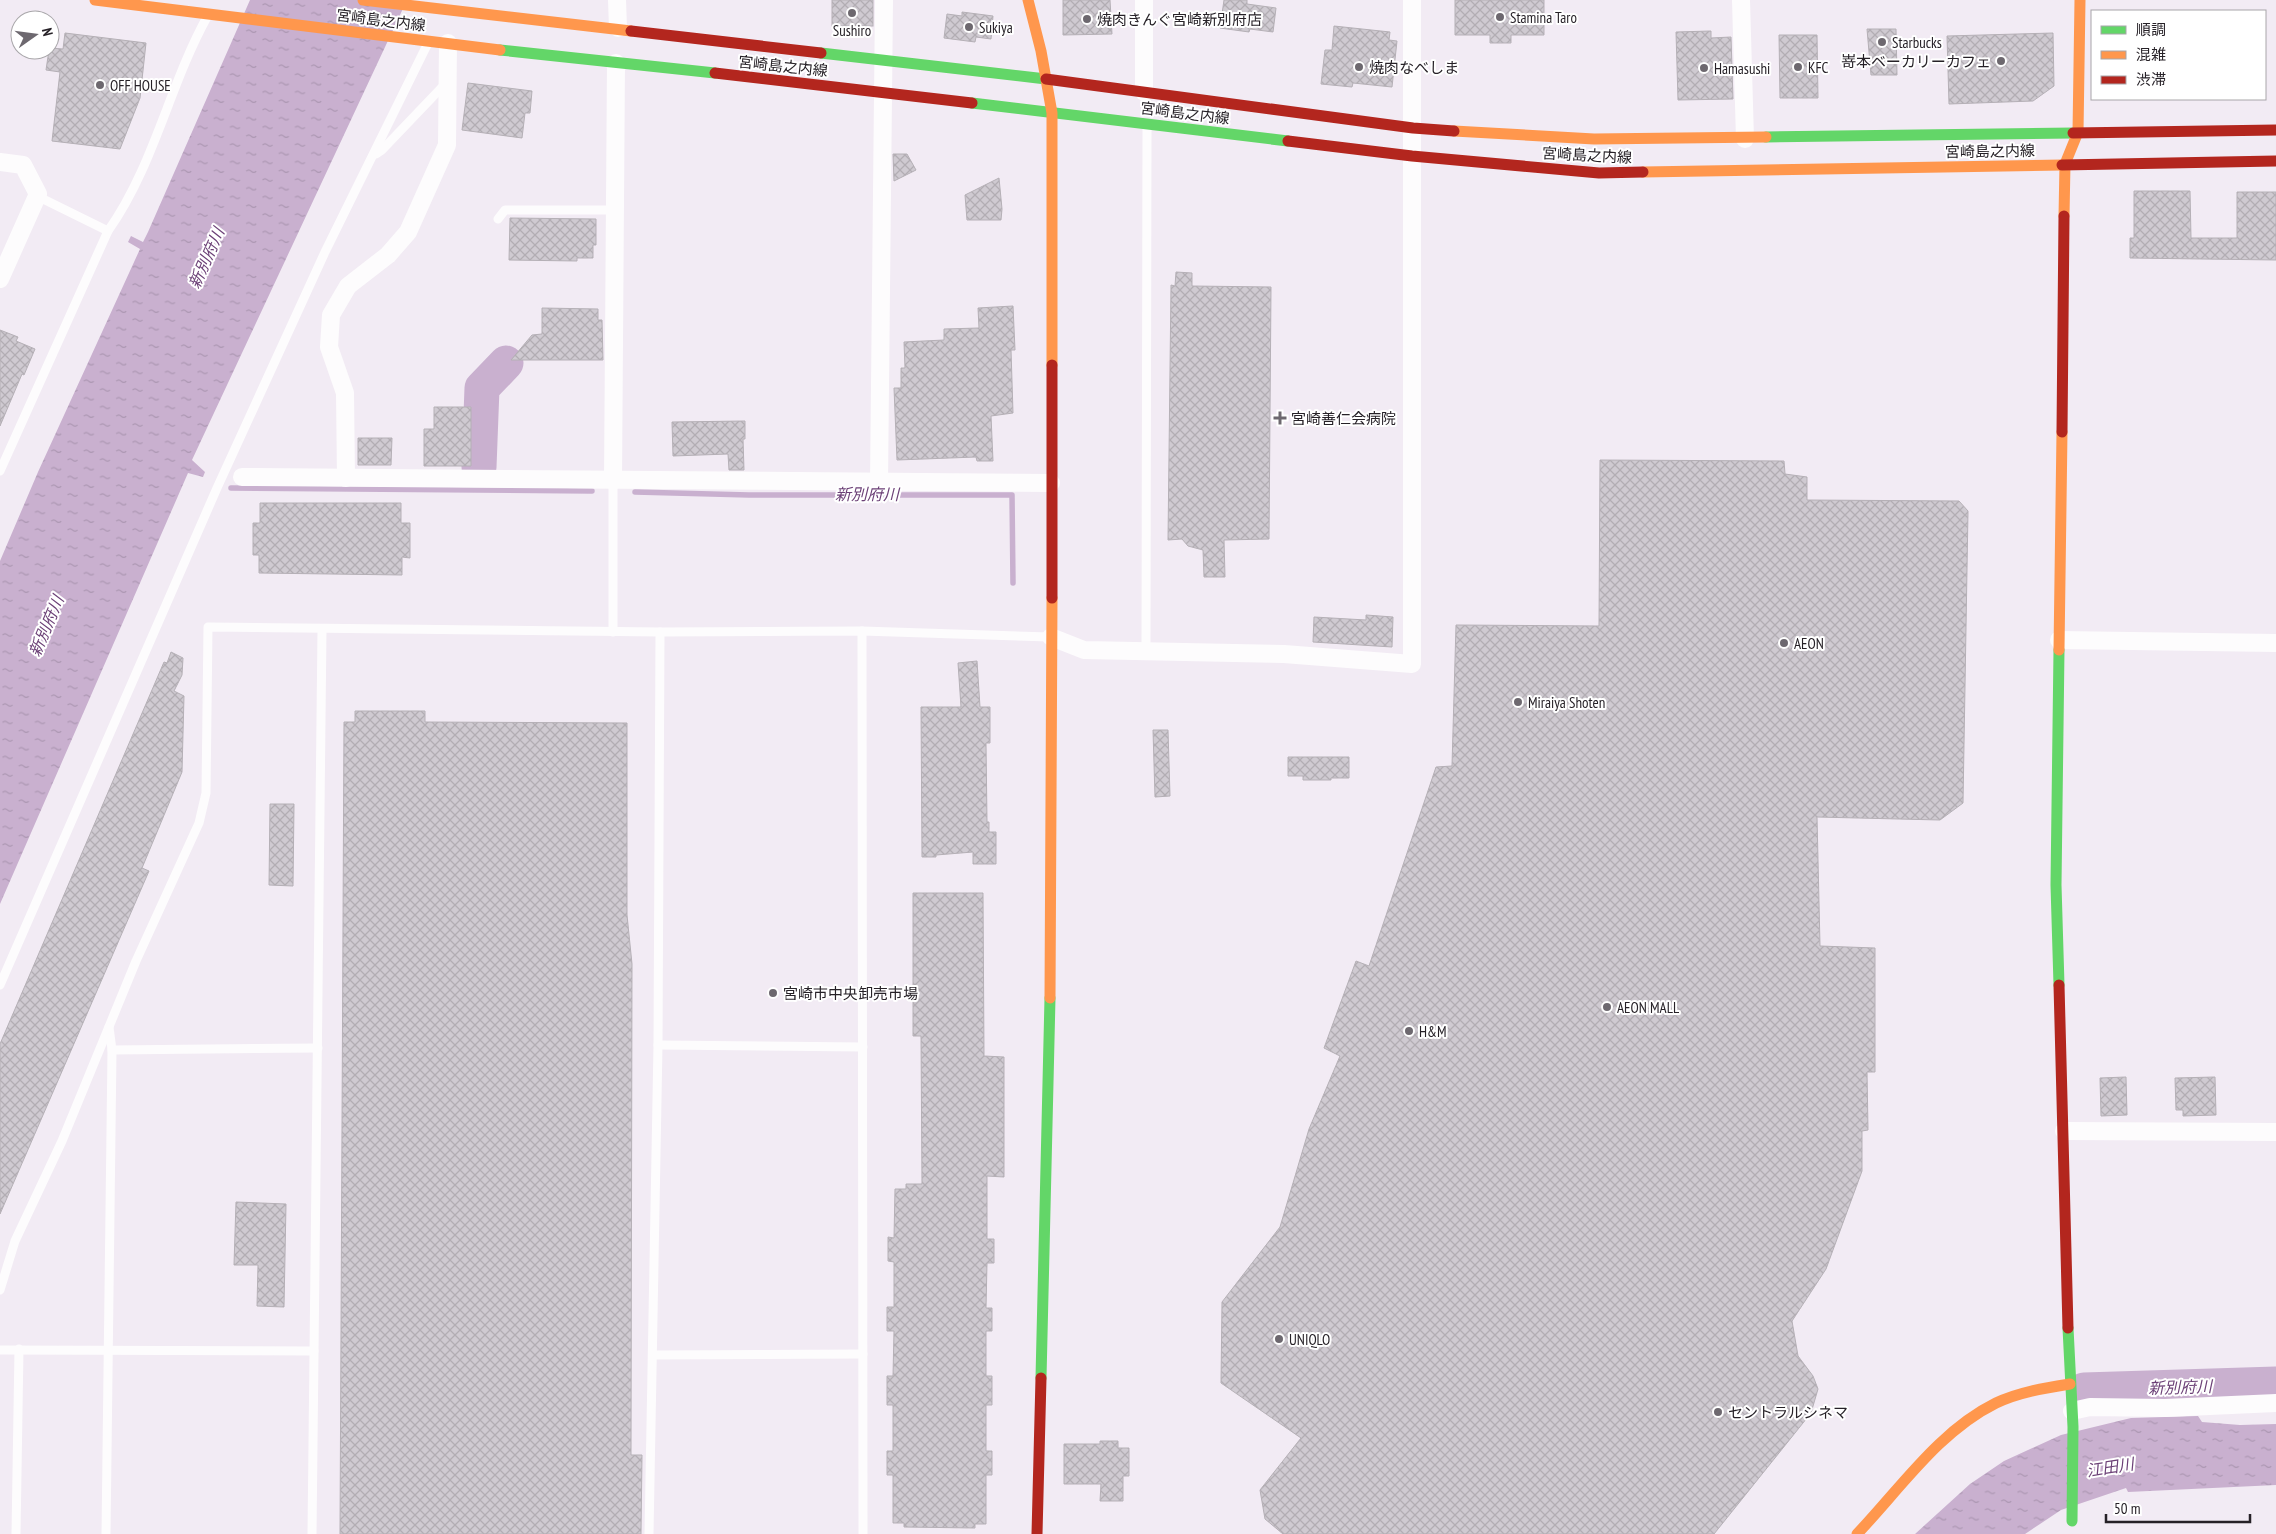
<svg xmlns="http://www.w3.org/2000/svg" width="2276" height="1534" viewBox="0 0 2276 1534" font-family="'PT Sans Narrow','Noto Sans JP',sans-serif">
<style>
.water{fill:url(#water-ripples)}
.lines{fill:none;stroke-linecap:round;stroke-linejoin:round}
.stream{stroke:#c9b0cf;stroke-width:5.5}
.river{stroke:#c9b0cf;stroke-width:35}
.building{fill:url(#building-cross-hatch);stroke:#b5b0b6}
.lane{stroke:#fdfcfd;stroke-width:9}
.street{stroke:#fdfcfd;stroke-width:18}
.fast{stroke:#63d668;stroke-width:11}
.slow{stroke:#ff974d;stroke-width:11}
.jam{stroke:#b3261e;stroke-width:11}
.poi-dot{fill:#6d686f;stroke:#fff;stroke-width:2}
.labels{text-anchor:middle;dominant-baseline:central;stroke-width:4;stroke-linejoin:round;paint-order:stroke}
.poi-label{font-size:15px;fill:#262127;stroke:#fff;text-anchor:start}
.street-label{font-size:15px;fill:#262127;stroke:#fff}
.water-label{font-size:16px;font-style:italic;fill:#6c4177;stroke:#fff}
</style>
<defs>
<pattern id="water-ripples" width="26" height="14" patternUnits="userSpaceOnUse" patternTransform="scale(1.25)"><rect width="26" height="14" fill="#c9b0cf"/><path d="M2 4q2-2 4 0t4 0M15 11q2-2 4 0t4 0" fill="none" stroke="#ac97b2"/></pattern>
<pattern id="building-cross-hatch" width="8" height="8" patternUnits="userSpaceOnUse" patternTransform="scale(1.25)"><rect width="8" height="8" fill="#cfcad1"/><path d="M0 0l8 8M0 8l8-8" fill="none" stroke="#b2adb3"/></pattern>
</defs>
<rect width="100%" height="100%" fill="#f2ebf4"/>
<!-- water -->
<g class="water">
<path d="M250,0H407L192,460L205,472L203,477L188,473L0,904V561L38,472L140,249L128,242L131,236L143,242L148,232Z"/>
<path d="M2198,1416L2202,1422L2240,1425L2276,1424V1485L2128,1492L2126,1488L2061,1510L2025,1534H1915L1970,1484L2004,1461L2061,1435L2131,1418Z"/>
</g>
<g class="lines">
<!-- stream -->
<g class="stream">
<path d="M231,488L592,491"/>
<path d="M635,492L749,495H1012L1013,583"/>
</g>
<!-- river -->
<g class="river">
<path d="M479,467L482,388L506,363"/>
<path d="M2084,1390L2276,1384"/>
</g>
</g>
<!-- building -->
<g class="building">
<rect x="832" y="0" width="41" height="26"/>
<path d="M1063,0H1110L1112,34L1063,35Z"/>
<path d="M1224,0H1247V4L1276,8L1273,32L1250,29L1249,32L1220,28Z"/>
<path d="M1455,0H1544V35H1511V43H1490V35H1455Z"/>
<path d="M962,12L993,16L991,39L976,37L975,42L944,38L947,14L962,16Z"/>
<path d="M1334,26L1390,32L1389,40L1397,41L1392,87L1353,83L1352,87L1321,84L1325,50H1332Z"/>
<path d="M1867,29H1896L1897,75H1871Z"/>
<path d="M1711,31V38L1731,37L1733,99L1678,100L1676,32Z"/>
<path d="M65,33L146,43L140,98L120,149L52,141L60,72L46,70L49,50L50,48L63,49Z"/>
<path d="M2053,33L2054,86L2033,101L1949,104L1947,36Z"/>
<path d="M1779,35H1817L1818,98H1780Z"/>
<path d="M468,83L532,91L530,113H525L522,138L462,130Z"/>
<path d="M893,154H907L916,170L894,181Z"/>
<path d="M999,178L1002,209L1001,220H967L965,195Z"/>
<path d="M2134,191H2190L2191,238H2237V192H2276V260L2130,258V238H2134Z"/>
<path d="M510,218L596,219V245H593V258H577V261L509,260Z"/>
<path d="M1176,272L1192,273V286L1271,287L1269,539L1224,540L1225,577H1204L1203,550L1188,546L1182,539L1168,540L1171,285L1175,286Z"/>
<path d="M1013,306L1015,350H1011L1013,413L991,416L993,461H977L976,457L897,460L894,388H901V368H905L904,342L944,340V329L979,328L978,308Z"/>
<path d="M542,308L598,309V320H602L603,360H511L532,335L542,334Z"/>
<path d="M0,330L18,337L16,341L35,349L24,375L22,374L0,426Z"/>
<path d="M434,407H471V466H424V429H434Z"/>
<path d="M745,421V439H743L744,470H729L728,454L673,456L672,422Z"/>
<path d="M358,438H392L391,465H358Z"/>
<path d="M1600,460L1784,461L1785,474L1807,477V500L1959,501L1968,511L1963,803L1940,820L1817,817L1820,946L1875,948V1072H1867L1868,1130L1862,1131V1171L1826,1269L1792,1321L1798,1356L1813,1376L1818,1389L1811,1413L1714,1534H1283L1265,1519L1260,1490L1301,1438L1221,1383L1222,1302L1280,1227L1309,1129L1340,1056L1324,1048L1356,961L1369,966L1436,767L1452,766L1456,625L1599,626Z"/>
<path d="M260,503H401V523H410V558L402,557V575L259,573V555H253V523H260Z"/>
<path d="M1366,615L1393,617L1392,647L1313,642L1314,617L1366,620Z"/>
<path d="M171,652L183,658L182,675L174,691L184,696L182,772L142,868L149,871L0,1214V1044L164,662L167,663Z"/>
<path d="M977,661L980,707H990V743H986L987,822H989V832H996V864H973V852L936,855V857H922L921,707H961L958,663Z"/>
<path d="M355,711H425V722L627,723V915L632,964L631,1455H642L641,1534H340L344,722H355Z"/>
<path d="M1153,730H1168L1170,796L1155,797Z"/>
<path d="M1288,757H1349V778H1331V780H1303V776H1288Z"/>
<path d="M270,804H294L293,886L269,885Z"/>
<path d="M913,893H983L984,1056L1004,1057V1177L987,1176V1239H994V1263H987L986,1308H992V1331H986V1376H992V1405H986V1451H992V1475H986V1524H975V1528L904,1527V1523H893V1475H887V1451H893V1405H887V1376H893L894,1331H887V1307H894V1262L888,1261V1237L894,1238L895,1189H906V1184H922L921,1036H913Z"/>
<path d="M2126,1077L2127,1115L2101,1116L2100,1078Z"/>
<path d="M2215,1077L2216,1115L2183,1116V1110H2176L2175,1078Z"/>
<path d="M236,1202L286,1204L284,1307L257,1306L258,1265H234Z"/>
<path d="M1100,1441H1118V1448H1129V1476H1123V1501H1100L1101,1484H1064V1444H1100Z"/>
</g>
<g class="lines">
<!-- lane -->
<g class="lane">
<path d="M376,154L382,150L446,83"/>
<path d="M37,196L108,231"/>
<path d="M498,219L505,210H615"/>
<path d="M0,471L108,231C154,166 169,86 207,17"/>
<path d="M862,631L863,1534"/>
<path d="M613,632V481"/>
<path d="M1146,651L1147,127"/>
<path d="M0,985L217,488L325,252L427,45"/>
<path d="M658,1045L863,1047"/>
<path d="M112,1050L318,1048"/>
<path d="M0,1290L15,1241L62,1141L136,961L199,823L206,793L208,627L660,632L862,631L1050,637"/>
<path d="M0,1350L314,1351"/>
<path d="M653,1355L863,1354"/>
<path d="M16,1534L19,1349"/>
<path d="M106,1534L112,1050L109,1027"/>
<path d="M312,1534L322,629"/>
<path d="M649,1534L658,1045L660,632"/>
</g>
<!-- street -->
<g class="street">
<path d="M617,0L618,28"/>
<path d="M1741,0L1745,139"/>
<path d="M1144,92V0"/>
<path d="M0,162L23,165L38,194L0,279"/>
<path d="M242,477L1051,483"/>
<path d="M346,478L345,393L329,347L331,315L348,286L388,255L408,232L447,145L448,43"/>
<path d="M613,481L616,63"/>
<path d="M879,483L884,0"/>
<path d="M1051,637L1084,650L1284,654L1412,664V0"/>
<path d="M2059,640L2276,643"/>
<path d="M2064,1131L2276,1132"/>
<path d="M2072,1411L2090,1407L2165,1408L2276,1403"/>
</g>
<!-- fast -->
<g class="fast">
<path d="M500,50L715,73"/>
<path d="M821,53L1046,79"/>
<path d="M972,103L1288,141"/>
<path d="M1766,137L2073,133"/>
<path d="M2059,985L2056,885L2059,650"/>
<path d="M2068,1328L2073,1427L2072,1521"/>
<path d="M1041,1378L1050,998"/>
</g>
<!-- slow -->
<g class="slow">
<path d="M95,0L500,50"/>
<path d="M363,0L631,31"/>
<path d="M1028,0L1041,51L1052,113V365"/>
<path d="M1454,131L1594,139L1766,137"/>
<path d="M1643,172L2062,165"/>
<path d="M2064,216L2065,164L2078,132L2080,0"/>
<path d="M2059,650L2062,432"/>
<path d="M1050,998L1052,598"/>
<path d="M1857,1534C1900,1489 1939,1431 1996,1403C2019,1392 2045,1388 2070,1384"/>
</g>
<!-- jam -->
<g class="jam">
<path d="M631,31L821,53"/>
<path d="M715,73L972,103"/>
<path d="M1046,79L1413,128L1454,131"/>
<path d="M2073,133L2276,130"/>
<path d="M1288,141L1412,156L1599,173L1643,172"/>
<path d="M2062,165L2276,161"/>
<path d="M1052,365V598"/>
<path d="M2062,432L2064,216"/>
<path d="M2059,985L2068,1328"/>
<path d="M1037,1534L1041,1378"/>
</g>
</g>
<!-- markers -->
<g class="poi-dot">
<circle cx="852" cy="13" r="5"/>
<circle cx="1500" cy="17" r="5"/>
<circle cx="1087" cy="19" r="5"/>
<circle cx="969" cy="27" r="5"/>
<circle cx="1882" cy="42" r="5"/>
<circle cx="2001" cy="61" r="5"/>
<circle cx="1359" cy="67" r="5"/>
<circle cx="1798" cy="67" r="5"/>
<circle cx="1704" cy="68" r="5"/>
<circle cx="100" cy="85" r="5"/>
<path d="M1277.5 410.5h5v5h5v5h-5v5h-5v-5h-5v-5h5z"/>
<circle cx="1784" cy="643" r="5"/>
<circle cx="1518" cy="702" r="5"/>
<circle cx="773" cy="993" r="5"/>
<circle cx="1607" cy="1007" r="5"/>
<circle cx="1409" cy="1031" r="5"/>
<circle cx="1279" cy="1339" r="5"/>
<circle cx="1718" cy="1412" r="5"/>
</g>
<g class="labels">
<!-- poi labels -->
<g class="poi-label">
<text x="1510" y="17">Stamina Taro</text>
<text x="1097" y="19">焼肉きんぐ宮崎新別府店</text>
<text x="979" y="27">Sukiya</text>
<text x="852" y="30" text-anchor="middle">Sushiro</text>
<text x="1892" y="42">Starbucks</text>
<text x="1991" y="61" text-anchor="end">嵜本ベーカリーカフェ</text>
<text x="1369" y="67">焼肉なべしま</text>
<text x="1808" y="67">KFC</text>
<text x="1714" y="68">Hamasushi</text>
<text x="110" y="85">OFF HOUSE</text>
<text x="1291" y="418">宮崎善仁会病院</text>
<text x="1794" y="643">AEON</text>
<text x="1528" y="702">Miraiya Shoten</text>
<text x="783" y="993">宮崎市中央卸売市場</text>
<text x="1617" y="1007">AEON MALL</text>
<text x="1419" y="1031">H&amp;M</text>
<text x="1289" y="1339">UNIQLO</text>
<text x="1728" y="1412">セントラルシネマ</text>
</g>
<!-- street labels -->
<g class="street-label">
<text transform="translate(381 20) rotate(7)">宮崎島之内線</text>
<text transform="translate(783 66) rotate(6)">宮崎島之内線</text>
<text transform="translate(1185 113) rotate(7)">宮崎島之内線</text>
<text transform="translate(1990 151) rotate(-1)">宮崎島之内線</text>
<text transform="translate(1587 155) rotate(3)">宮崎島之内線</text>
</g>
<!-- water labels -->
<g class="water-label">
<text transform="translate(206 258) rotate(-66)">新別府川</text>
<text x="867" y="494">新別府川</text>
<text transform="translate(46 626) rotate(-67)">新別府川</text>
<text transform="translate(2180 1387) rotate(-2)">新別府川</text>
<text transform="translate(2110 1467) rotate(-9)">江田川</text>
</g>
</g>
<!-- legend -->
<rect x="2091" y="10" width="175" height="90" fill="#ffffff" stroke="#a8a6a9"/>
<rect x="2101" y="26" width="25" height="8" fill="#63d668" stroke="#a8a6a9"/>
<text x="2136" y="35" font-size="15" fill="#262127">順調</text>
<rect x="2101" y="51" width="25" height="8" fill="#ff974d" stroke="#a8a6a9"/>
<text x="2136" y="60" font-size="15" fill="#262127">混雑</text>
<rect x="2101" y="76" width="25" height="8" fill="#b3261e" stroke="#a8a6a9"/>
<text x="2136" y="85" font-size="15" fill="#262127">渋滞</text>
<!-- north arrow -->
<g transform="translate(35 35) rotate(76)"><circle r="24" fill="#ffffff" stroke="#a8a6a9"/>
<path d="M0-4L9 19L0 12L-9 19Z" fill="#6d686f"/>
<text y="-8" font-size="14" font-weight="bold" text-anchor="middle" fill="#262127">N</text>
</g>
<!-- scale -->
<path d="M2106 1514v8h144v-8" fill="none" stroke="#262127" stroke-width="2.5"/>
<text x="2114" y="1514" font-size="15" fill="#262127" stroke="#ffffff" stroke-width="4" paint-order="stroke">50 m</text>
</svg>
